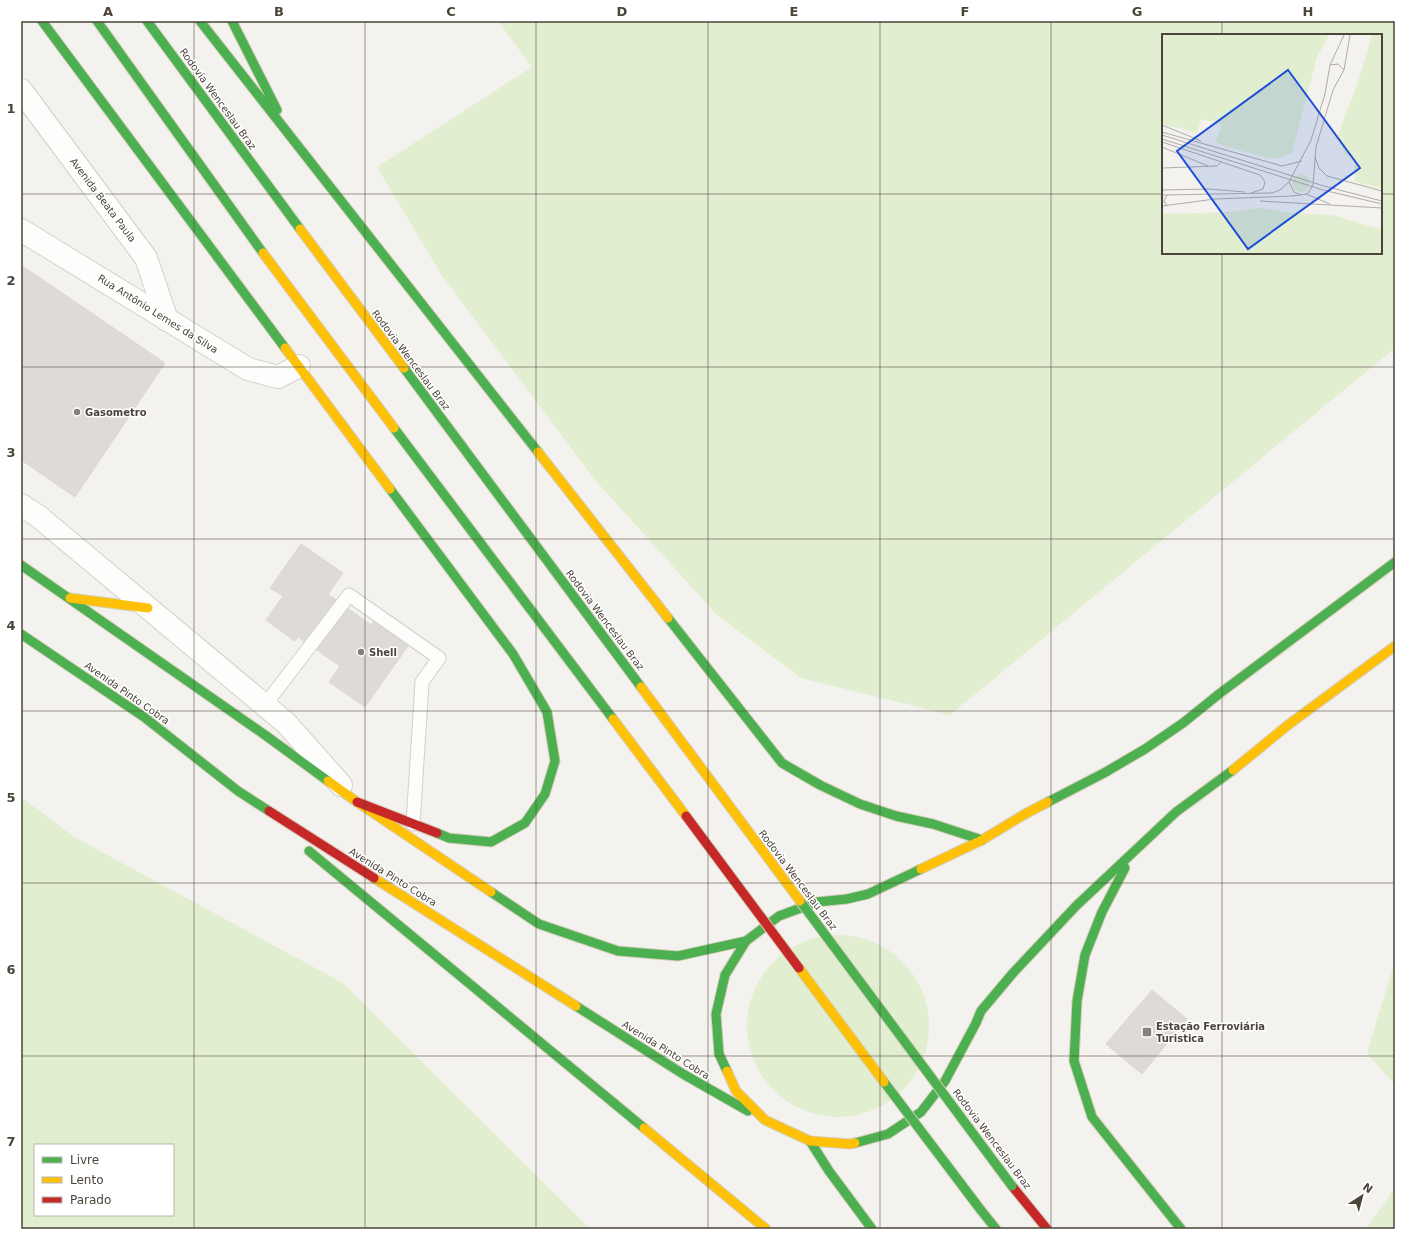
<svg xmlns="http://www.w3.org/2000/svg" width="1416" height="1250" viewBox="0 0 1416 1250" font-family="'DejaVu Sans',sans-serif">
<style>
.green{fill:#e1eecf;fill-rule:evenodd}
.building{fill:#dedbd6;stroke:#dcd9d4}
.lines{fill:none;stroke-linecap:round;stroke-linejoin:round}
.lane-casing{stroke:#d2d0cb;stroke-width:15}
.street-casing{stroke:#d2d0cb;stroke-width:24}
.fast-casing{stroke:#d6cebb;stroke-width:11}
.slow-casing{stroke:#d6cebb;stroke-width:11}
.jam-casing{stroke:#d6cebb;stroke-width:11}
.lane{stroke:#fdfdfc;stroke-width:13}
.street{stroke:#fdfdfc;stroke-width:22}
.fast{stroke:#4caf50;stroke-width:9}
.slow{stroke:#ffc107;stroke-width:9}
.jam{stroke:#c62828;stroke-width:9}
.fast-bridge-casing{stroke:#d6cebb;stroke-width:11;stroke-linecap:butt}
.slow-bridge-casing{stroke:#d6cebb;stroke-width:11;stroke-linecap:butt}
.jam-bridge-casing{stroke:#d6cebb;stroke-width:11;stroke-linecap:butt}
.fast-bridge{stroke:#4caf50;stroke-width:9}
.slow-bridge{stroke:#ffc107;stroke-width:9}
.jam-bridge{stroke:#c62828;stroke-width:9}
.grid{fill:none;stroke:#4b4439;stroke-width:1;stroke-opacity:0.55}
.poi-dot{fill:#868178;stroke:#fff;stroke-width:1.5}
.labels{text-anchor:middle;dominant-baseline:central;stroke-width:3;stroke-linejoin:round;paint-order:stroke}
.street-label{font-size:10px;fill:#4b4439;stroke:#fff}
.poi-label{font-size:10px;font-weight:bold;fill:#4b4439;stroke:#fff;text-anchor:start}
.inset-road{fill:none;stroke:#b0aca6;stroke-width:1}
.view{fill:#1d4ed8;fill-opacity:0.15;stroke:#1d4ed8;stroke-width:2}
.inset-edge{fill:none;stroke:#4b4439;stroke-width:2}
.neatline{fill:none;stroke:#4b4439;stroke-width:1.5}
.grid-label{font-size:13px;text-anchor:middle;font-weight:bold;fill:#4b4439}
</style>
<rect width="100%" height="100%" fill="#f4f2ee"/>
<!-- green -->
<g class="green">
<path d="M498,21H1395V348L950,715L801,678L717,615L595,480L441,274L377,167L532,67ZM1163,35H1381V253H1163Z"/>
<path d="M21,797L76,838L343,983L582,1221L592,1229H21ZM35,1145H173V1215H35Z"/>
<circle cx="838" cy="1026" r="91"/>
<path d="M1395,961V1085L1367,1053Z"/>
<path d="M1395,1188V1229H1366Z"/>
</g>
<!-- building -->
<g class="building">
<path d="M21,265L165,363L75,497L21,460Z"/>
<path d="M301,544L343,573L295,641L266,620L283,596L270,588Z"/>
<path d="M328,594L371,625L380,612L415,636L365,707L329,682L340,666L298,637Z"/>
<path d="M1152,990L1187,1019L1142,1074L1106,1044Z"/>
</g>
<g class="lines">
<!-- lane casing -->
<g class="lane-casing">
<path id="lane" d="M265,705L349,595L439,658L422,682L413,824"/>
</g>
<!-- street casing -->
<g class="street-casing">
<g id="street">
<path d="M21,90L146,258L167,320"/>
<path d="M21,230L248,369L278,377L299,366"/>
<path d="M21,505L38,516L286,723L341,785"/>
</g>
</g>
<!-- fast casing -->
<g class="fast-casing">
<g id="fast">
<path d="M42,21L285,348"/>
<path d="M97,21L263,253"/>
<path d="M147,21L300,229"/>
<path d="M200,21L538,452"/>
<path d="M232,21L277,110"/>
<path d="M390,489L513,654L547,712L555,761L545,794L525,823L491,842L449,838L437,833"/>
<path d="M21,565L265,735L328,781"/>
<path d="M668,618L782,763L820,785L860,804L896,816L933,824L982,840"/>
<path d="M21,634L144,717L238,791L269,811"/>
<path d="M1048,802L1104,773L1145,749L1183,723L1219,694L1395,562"/>
<path d="M309,851L644,1128"/>
<path d="M1125,868L1102,912L1085,955L1077,1001L1074,1061L1092,1117L1181,1229"/>
<path d="M491,892L539,924L618,951L678,956L746,941"/>
<path d="M576,1006L683,1074L748,1111"/>
<path d="M727,1071L719,1054L716,1014L725,975L746,941L779,916L817,902L847,899L868,894L921,869"/>
<path d="M810,1141L829,1171L872,1229"/>
<path d="M855,1143L888,1134L921,1112L945,1081L976,1023L981,1011L1013,973L1076,906L1176,812L1233,770"/>
<path d="M980,1209L996,1229"/>
</g>
</g>
<!-- slow casing -->
<g class="slow-casing">
<g id="slow">
<path d="M285,348L390,489"/>
<path d="M538,452L668,618"/>
<path d="M70,598L148,608"/>
<path d="M1233,770L1288,725L1395,646"/>
<path d="M328,781L357,802L491,892"/>
<path d="M921,869L982,840L1025,814L1048,802"/>
<path d="M374,878L576,1006"/>
<path d="M727,1071L736,1091L765,1120L810,1141L850,1144L855,1143"/>
<path d="M644,1128L766,1229"/>
</g>
</g>
<!-- jam casing -->
<g class="jam-casing">
<g id="jam">
<path d="M357,802L437,833"/>
<path d="M269,811L374,878"/>
<path d="M1012,1186L1047,1229"/>
</g>
</g>
<!-- lane -->
<use href="#lane" class="lane"/>
<!-- street -->
<use href="#street" class="street"/>
<!-- fast -->
<use href="#fast" class="fast"/>
<!-- slow -->
<use href="#slow" class="slow"/>
<!-- jam -->
<use href="#jam" class="jam"/>
<!-- fast-bridge casing -->
<g class="fast-bridge-casing">
<g id="fast-bridge">
<path d="M404,368L641,687"/>
<path d="M394,428L613,719"/>
<path d="M800,901L1012,1186"/>
<path d="M884,1082L980,1209"/>
</g>
</g>
<!-- slow-bridge casing -->
<g class="slow-bridge-casing">
<g id="slow-bridge">
<path d="M300,229L404,368"/>
<path d="M263,253L394,428"/>
<path d="M641,687L800,901"/>
<path d="M613,719L686,816"/>
<path d="M799,968L884,1082"/>
</g>
</g>
<!-- jam-bridge casing -->
<g class="jam-bridge-casing">
<path id="jam-bridge" d="M686,816L799,968"/>
</g>
<!-- fast-bridge -->
<use href="#fast-bridge" class="fast-bridge"/>
<!-- slow-bridge -->
<use href="#slow-bridge" class="slow-bridge"/>
<!-- jam-bridge -->
<use href="#jam-bridge" class="jam-bridge"/>
</g>
<!-- grid -->
<path class="grid" d="M194,21V1229M365,21V1229M536,21V1229M708,21V1229M880,21V1229M1051,21V1229M1222,21V35M21,194H1163M1381,194H1395M1222,253V1229M21,367H1395M21,539H1395M21,711H1395M21,883H1395M21,1056H1395"/>
<!-- markers -->
<g class="poi-dot">
<circle cx="77" cy="412" r="4"/>
<circle cx="361" cy="652" r="4"/>
<rect x="1142" y="1027" width="10" height="10" rx="2"/>
</g>
<g class="labels">
<!-- street labels -->
<g class="street-label">
<text transform="translate(218 99) rotate(54)">Rodovia Wenceslau Braz</text>
<text transform="translate(103 200) rotate(53)">Avenida Beata Paula</text>
<text transform="translate(158 314) rotate(32)">Rua Antônio Lemes da Silva</text>
<text transform="translate(411 360) rotate(53)">Rodovia Wenceslau Braz</text>
<text transform="translate(605 620) rotate(53)">Rodovia Wenceslau Braz</text>
<text transform="translate(127 693) rotate(35)">Avenida Pinto Cobra</text>
<text transform="translate(393 877) rotate(32)">Avenida Pinto Cobra</text>
<text transform="translate(798 880) rotate(53)">Rodovia Wenceslau Braz</text>
<text transform="translate(666 1050) rotate(32)">Avenida Pinto Cobra</text>
<text transform="translate(992 1139) rotate(53)">Rodovia Wenceslau Braz</text>
</g>
<!-- poi labels -->
<g class="poi-label">
<text x="85" y="412">Gasometro</text>
<text x="369" y="652">Shell</text>
<text x="1156" y="1026">Estação Ferroviária<tspan x="1156" dy="12">Turistica</tspan></text>
</g>
</g>
<!-- overview -->
<g transform="translate(1162 34)">
<rect width="220" height="220" fill="#f4f2ee"/>
<path d="M0,1H167L155,23L130,119L117,124H106L65,113L54,108L60,91L39,85L35,99L0,90ZM210,1H220V154L193,148L192,124L183,121L176,101L197,45ZM130 149a9 9 0 1 1 18 0a9 9 0 1 1-18 0ZM98,174L130,179L171,181L220,196V219H0V180L69,178Z" fill="#e1eecf"/>
<path class="inset-road" d="M168,31L182,1M182,36L188,1M0,91L39,107M0,98L120,132L140,127M0,101L162,152L220,167M0,105L161,156L220,170M0,108L98,141L103,148L101,155L89,159M0,113L46,132M153,123L157,134L165,142L220,157M0,134L55,132L59,128M0,156L47,155L83,158M144,160L168,170M0,161L110,159L118,156L127,148M5,161L2,167L5,172M98,167L220,174M0,172L53,165L130,162L139,161L144,160L147,158L151,151L154,113L171,56L182,36L176,30L168,31L163,60L149,106L127,148L132,158L139,161"/>
<path class="view" d="M126,36L198,134L86,215L15,117Z"/>
<rect width="220" height="220" class="inset-edge"/>
</g>
<!-- border -->
<rect width="1416" height="1250" fill="none" stroke="#ffffff" stroke-width="44"/>
<!-- legend -->
<rect x="34" y="1144" width="140" height="72" fill="#ffffff" stroke="#b7b4b0"/>
<rect x="42" y="1157" width="20" height="6" fill="#4caf50" stroke="#b7b4b0"/>
<text x="70" y="1164" font-size="12" fill="#4b4439">Livre</text>
<rect x="42" y="1177" width="20" height="6" fill="#ffc107" stroke="#b7b4b0"/>
<text x="70" y="1184" font-size="12" fill="#4b4439">Lento</text>
<rect x="42" y="1197" width="20" height="6" fill="#c62828" stroke="#b7b4b0"/>
<text x="70" y="1204" font-size="12" fill="#4b4439">Parado</text>
<!-- north arrow -->
<g transform="translate(1362 1196) rotate(36)" stroke="#ffffff" stroke-width="3" paint-order="stroke">
<path d="M0-3L7 15L0 10L-7 15Z" fill="#4b4439"/>
<text y="-6" font-size="11" font-weight="bold" text-anchor="middle" fill="#4b4439">N</text>
</g>
<rect x="22" y="22" width="1372" height="1206" class="neatline"/>
<g class="grid-label">
<text x="108" y="16">A</text>
<text x="279" y="16">B</text>
<text x="451" y="16">C</text>
<text x="622" y="16">D</text>
<text x="794" y="16">E</text>
<text x="965" y="16">F</text>
<text x="1137" y="16">G</text>
<text x="1308" y="16">H</text>
<text x="11" y="113">1</text>
<text x="11" y="285">2</text>
<text x="11" y="457">3</text>
<text x="11" y="630">4</text>
<text x="11" y="802">5</text>
<text x="11" y="974">6</text>
<text x="11" y="1146">7</text>
</g>
</svg>
